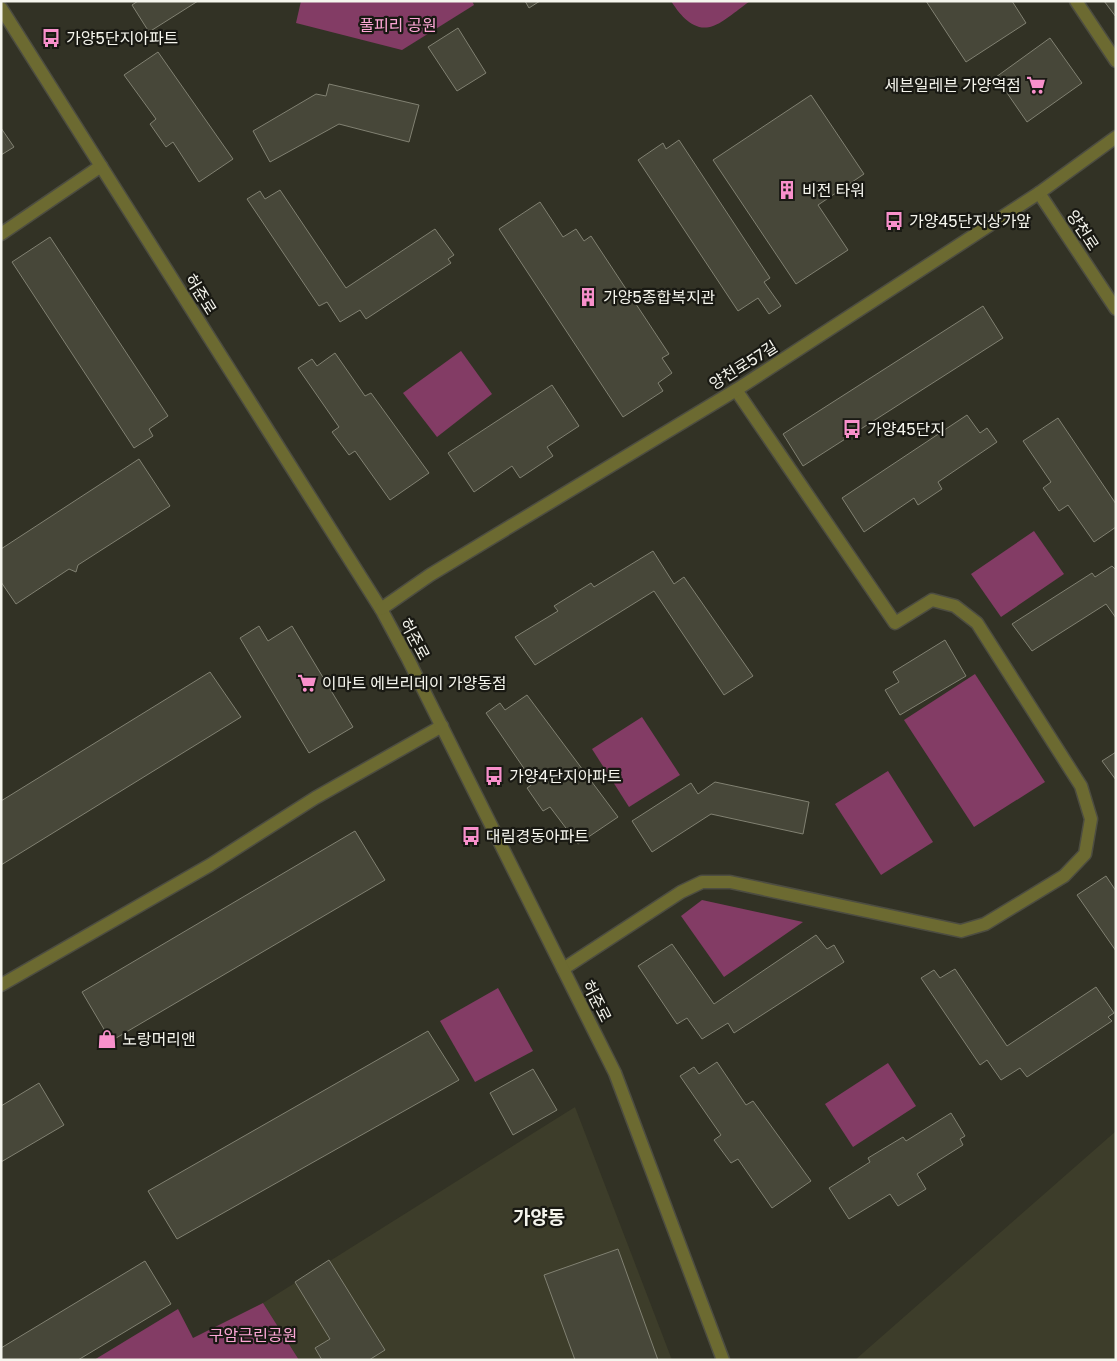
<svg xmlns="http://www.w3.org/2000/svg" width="1117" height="1361" viewBox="0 0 1117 1361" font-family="'Golos Text','Noto Sans KR',sans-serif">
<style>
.built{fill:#3d3d2a}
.green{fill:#833c65}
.building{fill:#474739;stroke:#818172}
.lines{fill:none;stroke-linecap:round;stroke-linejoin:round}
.service-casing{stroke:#4d4d41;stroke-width:15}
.minor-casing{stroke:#4d4d41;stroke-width:15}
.tertiary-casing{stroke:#4d4d41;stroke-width:15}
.service{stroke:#6c6a31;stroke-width:12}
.minor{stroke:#6c6a31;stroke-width:12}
.tertiary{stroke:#6c6a31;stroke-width:12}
.labels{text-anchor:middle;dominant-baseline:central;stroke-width:4.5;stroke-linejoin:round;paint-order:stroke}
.park-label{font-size:16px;fill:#fda7d6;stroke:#191913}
.poi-label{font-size:16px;fill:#f5f5ed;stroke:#191913;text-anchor:start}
.street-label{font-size:16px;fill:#f5f5ed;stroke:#191913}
.quarter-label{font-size:19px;font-weight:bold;fill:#f5f5ed;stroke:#191913}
</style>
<rect width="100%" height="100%" fill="#323225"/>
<!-- built -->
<g class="built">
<path d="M575,1107L672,1360H299L263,1303Z"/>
<path d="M1116,1131V1360H855Z"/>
</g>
<!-- green -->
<g class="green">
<path d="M301,1H472L474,5L402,50L296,23Z"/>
<path d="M671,1H750C740,8 723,23 713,26C694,33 680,15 671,1Z"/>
<path d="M461,351L492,394L437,437L403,393Z"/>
<path d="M1034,531L1064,574L1001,617L971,574Z"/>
<path d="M975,674L1045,782L974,827L904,720Z"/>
<path d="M642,717L680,775L629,807L592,749Z"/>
<path d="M888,771L933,842L881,875L835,804Z"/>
<path d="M702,900L803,922L724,977L681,916Z"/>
<path d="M498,988L533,1051L475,1082L440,1021Z"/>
<path d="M888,1063L916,1106L853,1147L825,1104Z"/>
<path d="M263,1303L299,1360H94L178,1309L193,1338Z"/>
</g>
<!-- building -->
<g class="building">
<path d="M138,1H198L149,32L132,5Z"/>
<path d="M525,1H540L529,8Z"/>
<path d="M926,1H1012L1026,23L966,62Z"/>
<path d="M1104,1H1116V17Z"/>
<path d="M458,28L486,73L457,91L428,47Z"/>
<path d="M1050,38L1082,83L1027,122L996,77Z"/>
<path d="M158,52L233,159L199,182L173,142L166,147L150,124L156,119L124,75Z"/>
<path d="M329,84L419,105L409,142L339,124L270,162L253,131L316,94L326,96Z"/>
<path d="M811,95L864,174L818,205L848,250L796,284L713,160Z"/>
<path d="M1,128L14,147L1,155Z"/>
<path d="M679,140L770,278L764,282L781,306L769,314L758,298L738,311L638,160L663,143L666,149Z"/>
<path d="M280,190L346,288L435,229L454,255L448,259L451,263L366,319L360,310L340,322L327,302L319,306L247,199L260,191L265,199Z"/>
<path d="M540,202L563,237L576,229L584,241L591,236L669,354L662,358L672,373L658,383L663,391L623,417L499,229Z"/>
<path d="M50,237L168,416L149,429L153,436L134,448L12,262Z"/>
<path d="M983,306L1003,338L803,466L783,434Z"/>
<path d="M335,353L365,396L371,393L429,473L390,500L355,451L349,455L332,432L339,427L298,368L312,359L317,366Z"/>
<path d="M552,385L579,426L547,447L553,456L520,478L512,466L474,492L448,453Z"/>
<path d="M967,415L980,433L987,428L997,442L938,482L942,489L918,505L914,498L864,532L842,498Z"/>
<path d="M1058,418L1116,504V527L1094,542L1068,505L1059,511L1043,488L1051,482L1023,441Z"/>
<path d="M139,459L170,506L78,565L76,572L69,569L16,604L1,582V549Z"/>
<path d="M653,551L674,584L684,577L753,676L724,695L654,591L535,665L515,637L558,611L554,606L591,583L594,587Z"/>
<path d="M1112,566L1116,570V618L1106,604L1032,651L1012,624L1092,573L1095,577Z"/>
<path d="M259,626L268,641L292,626L353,727L309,753L240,638Z"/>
<path d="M945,640L966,676L900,715L885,690L899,682L893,672Z"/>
<path d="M210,672L241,717L1,865V801Z"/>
<path d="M527,695L618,817L578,844L550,807L543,811L527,788L534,783L486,713L500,703L505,710Z"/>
<path d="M1116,752V780L1102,761Z"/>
<path d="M715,782L809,802L803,834L711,814L652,852L632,821L691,783L698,794Z"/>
<path d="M355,831L385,880L111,1041L82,992Z"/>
<path d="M1106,876L1116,891V951L1077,895Z"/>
<path d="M816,935L827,949L834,945L844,962L734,1033L728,1023L702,1039L687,1018L677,1024L638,966L672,944L714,1004Z"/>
<path d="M955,969L1007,1046L1096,987L1114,1013L1108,1017L1112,1021L1027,1077L1020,1068L1001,1080L987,1060L980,1065L921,978L934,970L940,978Z"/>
<path d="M428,1031L459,1080L177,1239L148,1191Z"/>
<path d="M717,1062L746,1105L753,1101L811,1181L772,1208L738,1159L731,1163L714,1140L721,1135L680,1076L694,1067L699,1074Z"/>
<path d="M533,1069L557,1110L513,1135L490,1093Z"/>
<path d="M39,1083L64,1125L1,1162V1106Z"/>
<path d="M951,1113L965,1136L960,1139L963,1145L917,1174L926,1189L898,1206L890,1194L849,1219L829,1188L870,1162L868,1158L903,1137L906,1141Z"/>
<path d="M618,1249L658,1360H575L544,1275Z"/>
<path d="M329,1260L385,1350L369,1360H322L315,1348L330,1339L295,1282Z"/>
<path d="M145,1261L171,1304L78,1360H1V1348Z"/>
</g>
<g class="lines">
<!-- service casing -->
<g class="service-casing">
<g id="service">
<path d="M1076,1L1116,61"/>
<path d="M1,234L101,166"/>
<path d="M563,969L681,892L702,882H730L961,931L985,924L1064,876L1085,854L1091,819L1081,786L977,623L955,606L932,600L895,623L736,390"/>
<path d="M1,985L210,865L315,798L442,726"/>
</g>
</g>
<!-- minor casing -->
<g class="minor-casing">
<path id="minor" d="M1039,193L1116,309"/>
</g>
<!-- tertiary casing -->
<g class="tertiary-casing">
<g id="tertiary">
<path d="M1,8L381,609L408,659L615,1073L723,1360"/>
<path d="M381,609L430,575L736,390L1039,193L1116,137"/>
</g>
</g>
<!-- service -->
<use href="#service" class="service"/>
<!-- minor -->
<use href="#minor" class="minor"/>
<!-- tertiary -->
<use href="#tertiary" class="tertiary"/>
</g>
<!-- icons -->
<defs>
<g id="bus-bare" transform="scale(1.5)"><path d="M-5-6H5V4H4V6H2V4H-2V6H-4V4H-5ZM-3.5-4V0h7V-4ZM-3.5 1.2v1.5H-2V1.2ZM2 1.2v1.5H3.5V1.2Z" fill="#f890cb" stroke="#191913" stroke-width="2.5" paint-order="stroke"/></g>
<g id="supermarket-bare" transform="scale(1.5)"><path d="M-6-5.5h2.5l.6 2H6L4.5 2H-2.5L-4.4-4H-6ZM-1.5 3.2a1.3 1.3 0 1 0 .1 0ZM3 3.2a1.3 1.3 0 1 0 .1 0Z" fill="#f890cb" stroke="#191913" stroke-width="2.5" paint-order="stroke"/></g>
<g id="building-bare" transform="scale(1.5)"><path d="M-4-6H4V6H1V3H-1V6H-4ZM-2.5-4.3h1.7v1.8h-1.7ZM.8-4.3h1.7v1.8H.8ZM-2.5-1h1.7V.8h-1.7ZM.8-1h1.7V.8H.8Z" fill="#f890cb" stroke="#191913" stroke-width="2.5" paint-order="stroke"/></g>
<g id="shop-bare" transform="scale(1.5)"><path d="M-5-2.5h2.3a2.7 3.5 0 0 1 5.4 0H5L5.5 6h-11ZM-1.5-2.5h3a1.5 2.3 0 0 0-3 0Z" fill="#f890cb" stroke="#191913" stroke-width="2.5" paint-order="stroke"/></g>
</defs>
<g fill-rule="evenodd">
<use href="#bus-bare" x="51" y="38"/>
<use href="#supermarket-bare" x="1036" y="85"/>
<use href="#building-bare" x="787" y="190"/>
<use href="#bus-bare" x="894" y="221"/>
<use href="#building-bare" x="588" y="297"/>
<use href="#bus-bare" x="852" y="429"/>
<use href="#supermarket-bare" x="307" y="683"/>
<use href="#bus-bare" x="494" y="776"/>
<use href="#bus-bare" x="471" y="836"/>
<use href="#shop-bare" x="107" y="1039"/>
</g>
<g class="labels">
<!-- park labels -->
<g class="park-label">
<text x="398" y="25">풀피리 공원</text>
<text x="253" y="1335">구암근린공원</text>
</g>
<!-- poi labels -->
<g class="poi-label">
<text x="66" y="38">가양5단지아파트</text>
<text x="1021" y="85" text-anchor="end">세븐일레븐 가양역점</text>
<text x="802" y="190">비전 타워</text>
<text x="909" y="221">가양45단지상가앞</text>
<text x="603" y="297">가양5종합복지관</text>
<text x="867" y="429">가양45단지</text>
<text x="322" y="683">이마트 에브리데이 가양동점</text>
<text x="509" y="776">가양4단지아파트</text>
<text x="486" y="836">대림경동아파트</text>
<text x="122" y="1039">노랑머리앤</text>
</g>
<!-- street labels -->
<g class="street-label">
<text transform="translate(1083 230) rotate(57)">양천로</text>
<text transform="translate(201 294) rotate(58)">허준로</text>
<text transform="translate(743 365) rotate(-32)">양천로57길</text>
<text transform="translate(415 639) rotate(62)">허준로</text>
<text transform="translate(597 1001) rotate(63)">허준로</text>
</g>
<!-- quarter labels -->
<g class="quarter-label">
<text x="539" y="1216">가양동</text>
</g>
</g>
<!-- border -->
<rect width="1117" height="1361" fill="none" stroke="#f5f5ed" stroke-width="5"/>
</svg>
